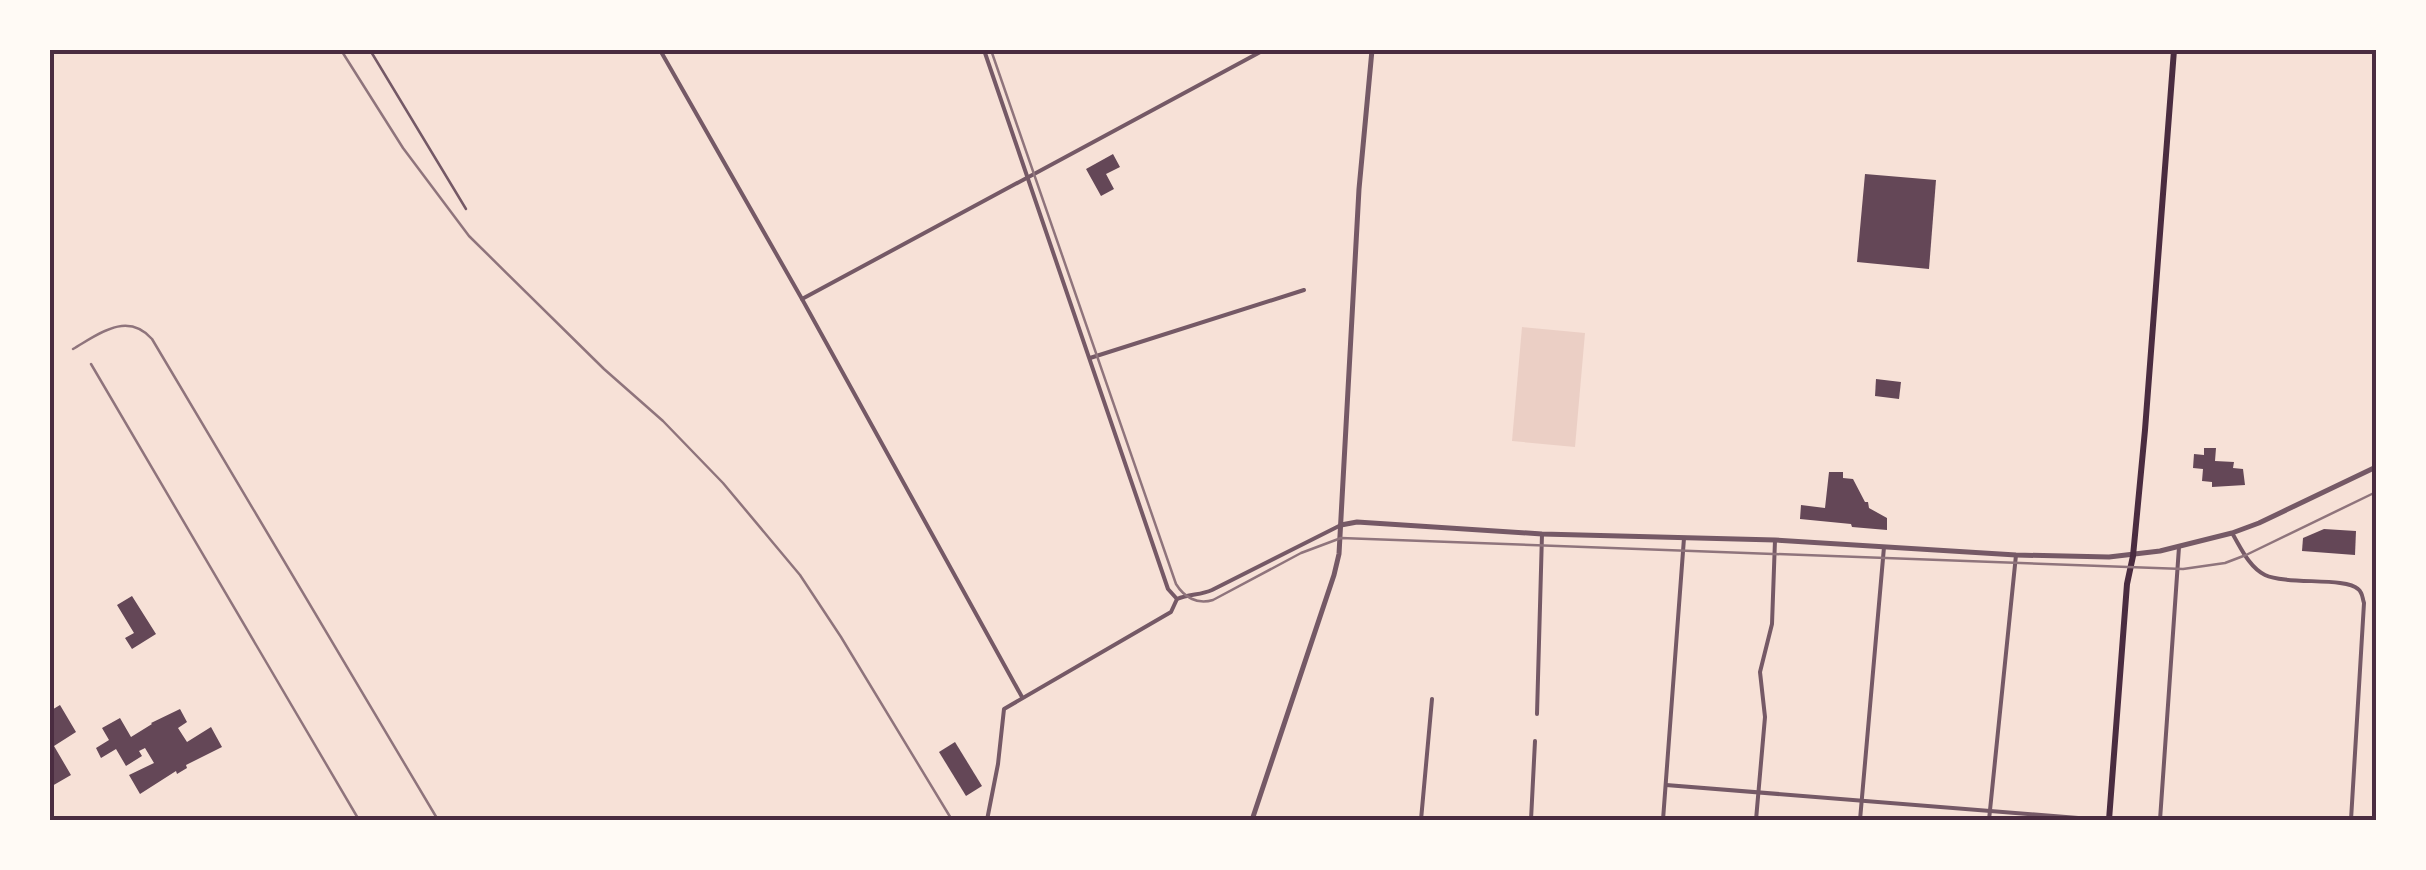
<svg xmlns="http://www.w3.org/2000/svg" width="2426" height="870" viewBox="0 0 2426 870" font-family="Mulish,sans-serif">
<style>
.green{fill:#ebcfc5}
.building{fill:#644757}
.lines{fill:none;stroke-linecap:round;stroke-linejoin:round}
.service{stroke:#755966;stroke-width:2.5}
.minor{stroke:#755966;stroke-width:4}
.tertiary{stroke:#755966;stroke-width:5}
.secondary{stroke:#4a2c40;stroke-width:6}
.tram{stroke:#8f747c;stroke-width:2.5}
.rail{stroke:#8f747c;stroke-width:2.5}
.neatline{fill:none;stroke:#4a2c40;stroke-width:4}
</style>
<rect width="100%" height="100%" fill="#f7e1d7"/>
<!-- green -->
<path class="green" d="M1522,327L1585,333L1575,447L1512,441Z"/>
<!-- building -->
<g class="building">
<path d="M1113,154L1120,167L1106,174L1114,189L1101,196L1086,169Z"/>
<path d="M1865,174L1936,180L1929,269L1857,262Z"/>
<path d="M1876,379L1901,382L1899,399L1875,396Z"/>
<path d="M2204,448H2216L2215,461L2234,462L2233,468L2243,469L2245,485L2212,487V482L2202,481L2203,469L2193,468L2194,454L2204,455Z"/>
<path d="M1829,472H1843V478L1853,479L1865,502H1868L1869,508L1887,518V530L1852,527L1851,524L1800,519L1801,505L1825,508Z"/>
<path d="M2324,529L2356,531L2355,555L2302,551L2303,538Z"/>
<path d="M132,596L156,634L132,649L125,638L134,633L117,605Z"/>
<path d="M60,705L76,732L54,746L71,775L52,786L50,782V711Z"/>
<path d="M180,709L187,722L178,728L187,742L211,727L222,747L186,765L187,768L177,774L176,771L140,794L129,775L154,763L145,748L139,751L142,756L126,766L116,749L101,758L96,748L109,740L102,728L120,718L131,737L152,724L151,723Z"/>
<path d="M955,742L982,786L966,796L939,752Z"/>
</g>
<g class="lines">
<!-- service -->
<path class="service" d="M370,50L466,209"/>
<!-- minor -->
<g class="minor">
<path d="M660,50L802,299L1022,697"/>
<path d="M984,50L1168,589L1177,599"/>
<path d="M802,299L1264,50"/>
<path d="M1090,358L1304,290"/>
<path d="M2232,533C2241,548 2249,567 2265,575C2286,585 2346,577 2358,589C2363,593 2362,597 2364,603L2351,820"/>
<path d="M1537,714L1542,534"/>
<path d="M1666,785L2103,820"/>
<path d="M987,820L998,764L1004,709L1171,612L1177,599C1189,594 1201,595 1212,590L1341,525"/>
<path d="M1421,820L1432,699"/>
<path d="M1531,820L1535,741"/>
<path d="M1663,820L1684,538"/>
<path d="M1756,820L1765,717L1760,672L1772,624L1775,540"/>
<path d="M1860,820L1884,547"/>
<path d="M1989,820L2016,555"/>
<path d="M2160,820L2179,547"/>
</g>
<!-- tertiary -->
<g class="tertiary">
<path d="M1341,525L1357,522L1542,534L1775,540L2016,555L2109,557L2160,551L2232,533L2259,523L2376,467"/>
<path d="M1252,820L1334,575L1339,554L1359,189L1372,50"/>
</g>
<!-- secondary -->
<path class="secondary" d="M2109,820L2127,584L2133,556L2145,430L2174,50"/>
<!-- tram -->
<path class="tram" d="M991,50L1176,584C1184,597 1197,605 1213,600L1301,553L1341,538L2183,569L2225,563L2246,555L2376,492"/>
<!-- rail -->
<g class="rail">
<path d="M341,50L403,148L469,236L604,369L663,421L723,483L800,575L841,637L952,820"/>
<path d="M73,349C99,334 127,311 152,339L438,820"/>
<path d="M91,364L359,820"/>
</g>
</g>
<!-- border -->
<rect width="2426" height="870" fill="none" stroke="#fffaf5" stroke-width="105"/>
<rect x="52" y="52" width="2322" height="766" class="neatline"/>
</svg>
